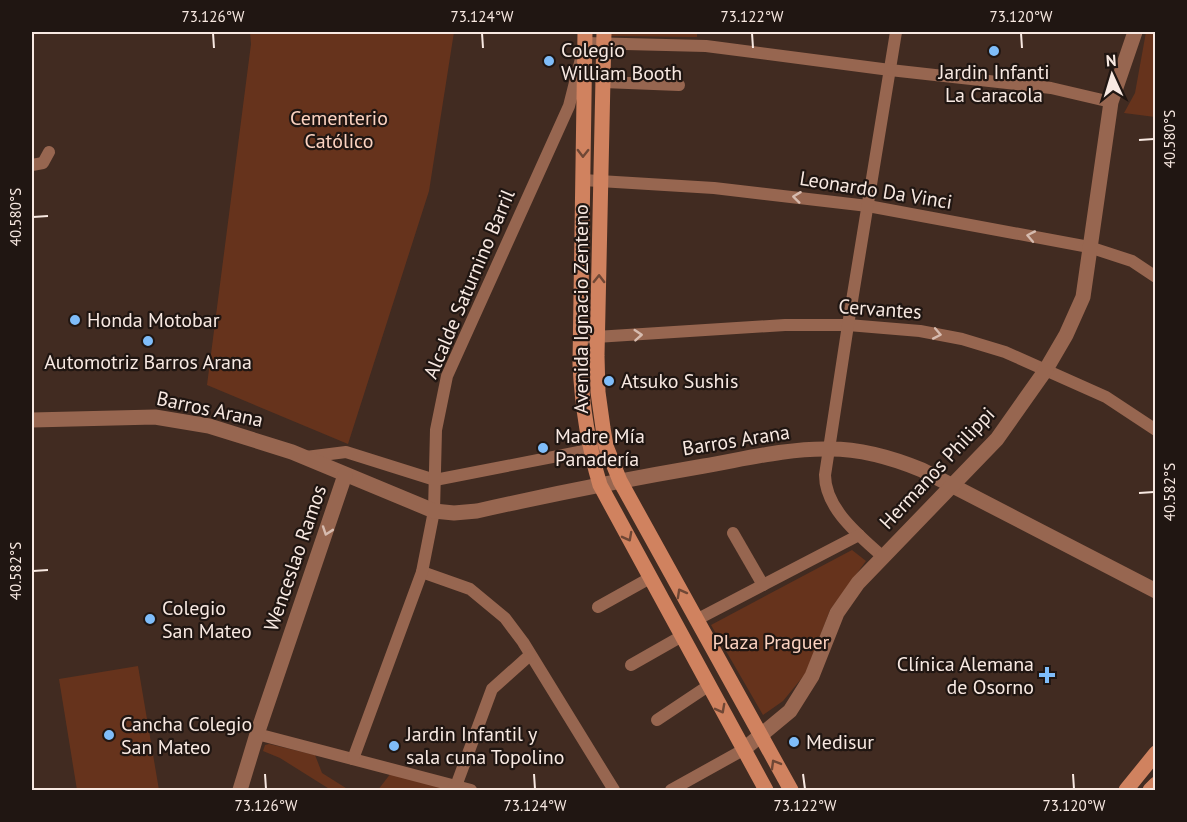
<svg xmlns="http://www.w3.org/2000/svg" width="1187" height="822" viewBox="0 0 1187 822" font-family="'PT Sans',sans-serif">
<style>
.green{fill:#66331c}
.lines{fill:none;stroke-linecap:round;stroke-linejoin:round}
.minor{stroke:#976650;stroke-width:12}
.tertiary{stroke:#976650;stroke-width:15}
.secondary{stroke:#d0825f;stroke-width:15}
.oneway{stroke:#6f4735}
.oneway2{stroke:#d6bbaf}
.ticks{fill:none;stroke:#f8e9e2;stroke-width:2}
.poi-dot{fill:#7fbdfa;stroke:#201612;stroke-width:2}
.labels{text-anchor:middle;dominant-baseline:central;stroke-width:4.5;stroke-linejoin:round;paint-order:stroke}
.poi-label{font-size:20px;fill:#f8e9e2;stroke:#201612;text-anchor:start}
.park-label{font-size:20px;fill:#fcd3c1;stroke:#201612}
.street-label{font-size:20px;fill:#f8e9e2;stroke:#201612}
.neatline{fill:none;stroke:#f8e9e2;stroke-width:2}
.ticks-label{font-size:15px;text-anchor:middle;fill:#f8e9e2}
</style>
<rect width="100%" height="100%" fill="#412b21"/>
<!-- green -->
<g class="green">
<path d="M250,32H454L429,191L348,444L207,385L251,44Z"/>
<path d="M610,32H697V37L610,36Z"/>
<path d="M1146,32H1155V117L1124,113L1135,93Z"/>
<path d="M852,550L866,561L830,610L806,673L783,701L763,715L711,625Z"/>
<path d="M138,666L159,790H77L59,679Z"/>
<path d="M269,744L315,755L322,773L349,790H331L280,758L263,751L265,745Z"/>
<path d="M391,773L444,787L446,790H378Z"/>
</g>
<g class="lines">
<!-- minor -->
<g class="minor">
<path d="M603,82L679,85"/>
<path d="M32,165L43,163L49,152"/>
<path d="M583,180L714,188L868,206L1089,247L1132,261L1156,277"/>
<path d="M580,338L785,325H848L920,331L962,339L1005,352L1106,397L1156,430"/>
<path d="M306,457L346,452L435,480L599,448"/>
<path d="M733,533L763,585"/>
<path d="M883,557C860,536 825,509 825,475L848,325L896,32"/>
<path d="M422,572L470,589L505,618L523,642L614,790"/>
<path d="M598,607L650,578"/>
<path d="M696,620L859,535"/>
<path d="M631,665L682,636"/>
<path d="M657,720L708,686"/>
<path d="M257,734L471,790"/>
<path d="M353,759L422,572L434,511L436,430L447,376L569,106L585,43L706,46L890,70L1051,88L1111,102"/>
<path d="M452,790L456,786L492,689L530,655"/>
<path d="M671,790L743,750"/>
</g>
<!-- tertiary -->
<g class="tertiary">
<path d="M32,420L155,417L209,426L292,452L434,511L454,513L477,511C552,494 628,479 704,466C745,459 788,448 830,449C862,449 893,458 922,470L1156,591"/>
<path d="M743,750L790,711L812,676L837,613L858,583L997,439L1045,371L1066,335L1083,297L1111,102L1135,32"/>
<path d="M240,790L257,734L345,475"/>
</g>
<!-- secondary -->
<g class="secondary">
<path d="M585,32L580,364C582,406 588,445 600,485L766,790"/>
<path d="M604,32L597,356L598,392L603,428L606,446L620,481L791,790"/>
<path d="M1126,790L1156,753"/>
<path d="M1150,790L1156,784"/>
</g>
</g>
<!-- one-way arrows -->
<defs><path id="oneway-chevron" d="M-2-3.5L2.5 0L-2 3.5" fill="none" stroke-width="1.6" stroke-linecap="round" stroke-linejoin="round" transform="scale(1.5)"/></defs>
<g class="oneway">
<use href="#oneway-chevron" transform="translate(583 153) rotate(91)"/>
<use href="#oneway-chevron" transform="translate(599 279) rotate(-89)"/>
<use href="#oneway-chevron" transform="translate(628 537) rotate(62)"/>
<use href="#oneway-chevron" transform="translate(681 593) rotate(-119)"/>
<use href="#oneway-chevron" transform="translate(721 709) rotate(62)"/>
<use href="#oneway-chevron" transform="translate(775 764) rotate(-120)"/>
</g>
<g class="oneway2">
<use href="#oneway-chevron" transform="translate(797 197) rotate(-173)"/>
<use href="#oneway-chevron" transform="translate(1031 236) rotate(-169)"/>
<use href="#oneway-chevron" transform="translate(937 334) rotate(11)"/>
<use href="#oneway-chevron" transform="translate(638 335) rotate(-4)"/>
<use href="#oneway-chevron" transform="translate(327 531) rotate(109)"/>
</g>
<!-- ticks -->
<path class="ticks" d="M213,33L214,48M482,33L483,48M752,33L753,48M1021,33L1022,48M1139,140L1154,139M33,217L48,216M1139,493L1154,492M33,571L48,570M265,774L266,789M534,774L535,789M803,774L805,789M1073,774L1074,789"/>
<!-- markers -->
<g class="poi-dot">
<circle cx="994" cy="51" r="6"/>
<circle cx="549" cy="61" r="6"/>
<circle cx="75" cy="320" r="6"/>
<circle cx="148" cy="341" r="6"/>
<circle cx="609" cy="381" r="6"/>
<circle cx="543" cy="448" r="6"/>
<circle cx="150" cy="619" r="6"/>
<path d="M1044 666h6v6h6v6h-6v6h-6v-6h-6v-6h6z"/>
<circle cx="109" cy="735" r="6"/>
<circle cx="794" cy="742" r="6"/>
<circle cx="394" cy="746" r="6"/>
</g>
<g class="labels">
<!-- poi labels -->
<g class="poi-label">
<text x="561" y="50">Colegio<tspan x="561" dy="23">William Booth</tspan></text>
<text x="994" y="72" text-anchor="middle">Jardin Infanti<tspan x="994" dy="23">La Caracola</tspan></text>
<text x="87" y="320">Honda Motobar</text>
<text x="148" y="362" text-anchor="middle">Automotriz Barros Arana</text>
<text x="621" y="381">Atsuko Sushis</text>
<text x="555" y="436">Madre Mía<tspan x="555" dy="23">Panadería</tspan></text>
<text x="162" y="608">Colegio<tspan x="162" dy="23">San Mateo</tspan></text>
<text x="1034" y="664" text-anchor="end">Clínica Alemana<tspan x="1034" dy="23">de Osorno</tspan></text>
<text x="121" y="724">Cancha Colegio<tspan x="121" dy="23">San Mateo</tspan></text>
<text x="406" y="734">Jardin Infantil y<tspan x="406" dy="23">sala cuna Topolino</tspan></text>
<text x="806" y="742">Medisur</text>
</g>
<!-- park labels -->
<g class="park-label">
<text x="339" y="118">Cementerio<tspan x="339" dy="23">Católico</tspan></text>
<text x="771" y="642">Plaza Praguer</text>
</g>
<!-- street labels -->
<g class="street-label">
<text transform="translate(876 190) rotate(9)">Leonardo Da Vinci</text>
<text transform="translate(469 284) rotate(-67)">Alcalde Saturnino Barril</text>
<text transform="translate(581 309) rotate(-90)">Avenida Ignacio Zenteno</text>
<text transform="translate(880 309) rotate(4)">Cervantes</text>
<text transform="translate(210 409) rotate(12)">Barros Arana</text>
<text transform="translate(736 440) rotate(-9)">Barros Arana</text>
<text transform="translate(937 468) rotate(-47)">Hermanos Philippi</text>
<text transform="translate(295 558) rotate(-71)">Wenceslao Ramos</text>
</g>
</g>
<!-- border -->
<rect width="1187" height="822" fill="none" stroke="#201612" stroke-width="66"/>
<!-- north arrow -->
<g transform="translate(1112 75) rotate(356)" stroke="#201612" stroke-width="4.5" paint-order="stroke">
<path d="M0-4.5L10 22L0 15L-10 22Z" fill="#f8e9e2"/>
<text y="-9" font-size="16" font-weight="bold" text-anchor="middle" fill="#f8e9e2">N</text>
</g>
<rect x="33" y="33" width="1121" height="756" class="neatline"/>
<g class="ticks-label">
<text x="213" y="22">73.126°W</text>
<text x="482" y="22">73.124°W</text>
<text x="752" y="22">73.122°W</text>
<text x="1021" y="22">73.120°W</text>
<text transform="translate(1170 139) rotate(-90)" y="5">40.580°S</text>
<text transform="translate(16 217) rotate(-90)" y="5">40.580°S</text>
<text transform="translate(1170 492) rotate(-90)" y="5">40.582°S</text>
<text transform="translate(16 571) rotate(-90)" y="5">40.582°S</text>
<text x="266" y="811">73.126°W</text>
<text x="535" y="811">73.124°W</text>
<text x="805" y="811">73.122°W</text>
<text x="1074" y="811">73.120°W</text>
</g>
</svg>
